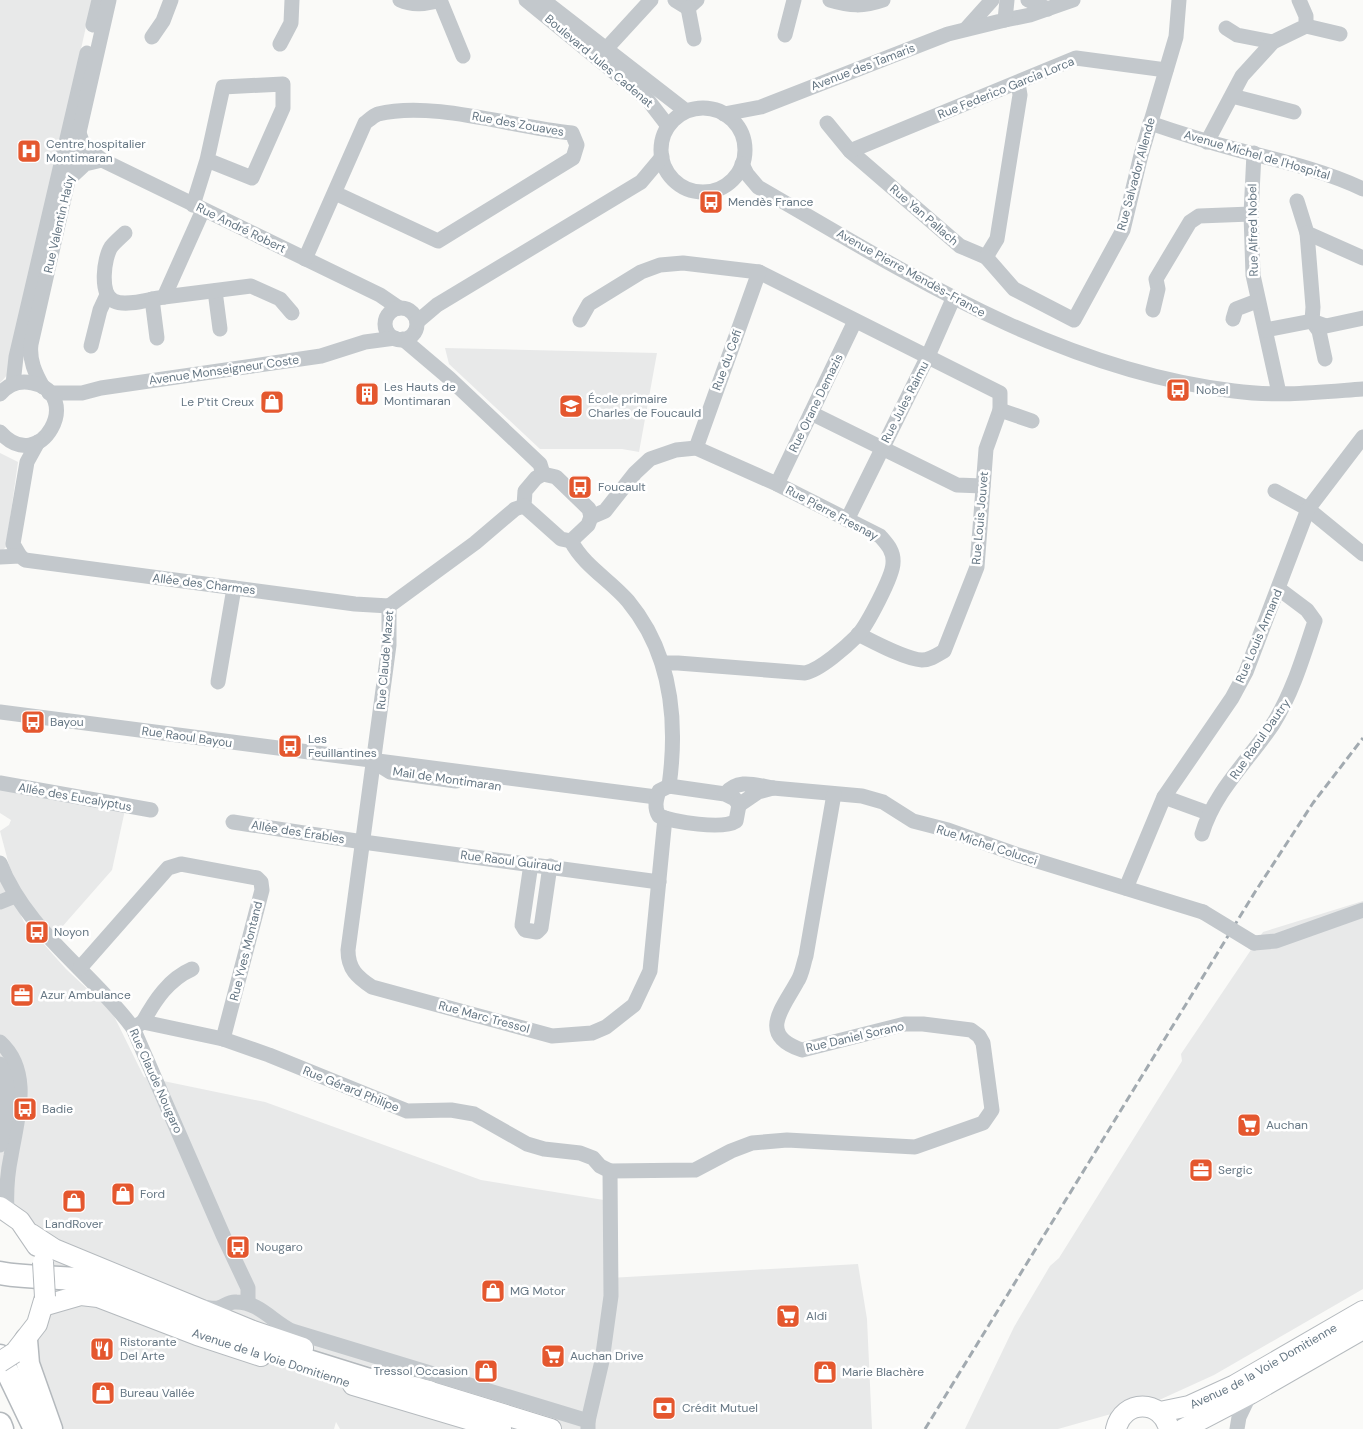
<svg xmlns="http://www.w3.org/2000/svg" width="1363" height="1429" viewBox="0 0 1363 1429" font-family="'DM Sans',sans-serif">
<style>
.built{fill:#e8e9e9}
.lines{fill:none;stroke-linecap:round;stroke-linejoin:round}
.major-casing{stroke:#b5babe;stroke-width:22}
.highway-casing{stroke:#b4b9bd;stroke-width:25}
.minor{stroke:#c3c8cc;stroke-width:15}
.major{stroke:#fff;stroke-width:20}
.highway{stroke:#fff;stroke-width:22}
.rail{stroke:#a2aab0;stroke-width:3;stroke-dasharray:8 4;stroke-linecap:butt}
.major-bridge-casing{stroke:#b5babe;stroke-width:22;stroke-linecap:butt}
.minor-bridge{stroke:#c3c8cc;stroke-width:15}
.major-bridge{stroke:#fff;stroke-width:20}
.labels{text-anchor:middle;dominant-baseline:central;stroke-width:5;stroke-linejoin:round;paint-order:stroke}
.street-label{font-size:12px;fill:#657683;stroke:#fff}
.poi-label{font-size:12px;fill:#657683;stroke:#fff;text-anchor:start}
</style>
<rect width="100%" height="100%" fill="#fafaf8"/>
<!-- built -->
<g class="built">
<path d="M0,0H92L8,374L0,383Z"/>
<path d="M445,348L657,353L639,452L622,449H540L449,364Z"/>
<path d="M0,453L18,462L6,547L0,553Z"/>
<path d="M0,787L125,810L112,870L54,936L25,900L9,865L0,831L9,825L11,820L0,813Z"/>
<path d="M0,871L24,922L66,969L112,1012L144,1077L265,1102L481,1180L604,1200L609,1278L858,1264L867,1319L872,1429H340L336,1422L334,1429H57L34,1346L48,1321L51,1255L0,1198Z"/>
<path d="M1363,901V1289L1214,1375L1157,1401L1058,1429H965L1014,1327L1050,1266L1059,1258L1182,1061L1181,1054L1263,932Z"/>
</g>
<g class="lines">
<!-- major casing -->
<g class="major-casing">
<g id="major">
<path d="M0,1207L20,1221L37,1246"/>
<path d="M31,1234L54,1249L253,1331L303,1348"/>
<path d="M43,1306L81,1295L98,1297L197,1335L261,1356"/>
<path d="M16,1351L37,1324L45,1297"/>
<path d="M353,1385L501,1429"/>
<path d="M415,1387L551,1429"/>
<path id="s1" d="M1160,1412L1189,1406L1235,1385L1363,1311"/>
<path d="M1116,1429C1123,1399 1162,1399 1169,1429"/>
<path d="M1183,1429L1250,1394L1363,1329"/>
</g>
</g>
<!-- highway casing -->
<g class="highway-casing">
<g id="highway">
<path d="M0,1273C32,1279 63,1276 95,1281L273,1350L366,1379L429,1392"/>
<path d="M26,1340L28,1364L51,1429"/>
<path d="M0,1356L35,1429"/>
<path d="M0,1424L2,1429"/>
</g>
</g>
<!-- minor -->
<g class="minor">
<path d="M400,0C413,6 426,4 440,0"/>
<path d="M440,0L463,56"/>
<path d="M526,0L648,100L668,126"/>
<path d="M543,0L686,111"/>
<path d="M675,0L688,8L697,0"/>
<path d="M830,0C850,6 863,7 883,0"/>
<path d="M1028,0L1048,9"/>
<path d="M688,8L694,39"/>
<path d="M1005,20L1030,15L1073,0"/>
<path d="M93,25L99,0"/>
<path d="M1306,26L1340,34"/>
<path d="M1226,28L1237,35L1273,42"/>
<path d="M966,29L992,0"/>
<path d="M785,35L794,0"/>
<path d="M152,37L163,21L171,0"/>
<path d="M280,44L291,23L292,0"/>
<path d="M606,49L651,0"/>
<path d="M1232,96L1294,112"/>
<circle cx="703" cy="150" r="42"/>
<path d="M724,114L761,107L948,34L1005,20L1007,0"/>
<path d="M827,123L850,151L960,246L986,257L997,239L1020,95L1018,83"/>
<path d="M1150,123C1179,133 1208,142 1238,150C1281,161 1323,170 1363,189"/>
<path d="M1207,142L1242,76L1273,42L1306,26V16L1299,0"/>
<path d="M850,151L1076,58L1166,70"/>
<path d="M1254,153L1251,214L1253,275L1279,393"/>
<path d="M102,160L380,295L399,308"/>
<path d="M742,164L747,174L758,187C908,274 1058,370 1234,391C1277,397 1321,392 1363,389"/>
<path d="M70,178L85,164L102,160L83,144L79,133"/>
<path d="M1297,201L1307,233L1363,258"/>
<path d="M193,205L207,160L223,87L283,84V108L252,178L207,160"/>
<path d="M125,233C121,237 115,242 111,247C104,258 99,294 114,301C126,307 150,299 164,297L203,210"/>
<path d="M1307,233L1313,307L1312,321L1319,331L1325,359"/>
<path d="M986,257L1014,289L1074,320L1123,230L1141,155L1176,37L1179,0"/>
<path d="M305,259L365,123C369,120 373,116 378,114C433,100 515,128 572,133L577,145L573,158L438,241L335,193"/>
<path d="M215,291L220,329"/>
<path d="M164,297L251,286L280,299L292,313"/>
<path d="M152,299L157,338"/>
<circle cx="401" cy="324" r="16"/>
<path d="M1153,310L1158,289L1156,279L1190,222L1199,216L1251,214"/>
<path d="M1233,319L1236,309L1257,301"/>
<path d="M580,320L589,304L641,272L660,265L683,263L759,272L1000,393V410L986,449L977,567L944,651C937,655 930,660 922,660C905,659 874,642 858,634"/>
<path d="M417,322L437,305L641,182L662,157"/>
<path d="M1266,330L1312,321L1326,326L1363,318"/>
<path d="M403,339L449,378L540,464L543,474"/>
<path d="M91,346L100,310L107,295"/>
<path d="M13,384L16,357L87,53"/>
<path d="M43,387C35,373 29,360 31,344L109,0"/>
<path d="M49,393H82L101,388L321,356L365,342L395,338"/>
<path d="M0,394C8,385 19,380 32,383C85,393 41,478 0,432"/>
<path d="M1000,410L1032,421"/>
<path d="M811,413L957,485L983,486"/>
<path d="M696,448L759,272"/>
<path d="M543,474L556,477L589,509L591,517L588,525L571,541L561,539L524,506L525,491L536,478Z"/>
<path d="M777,484L855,321"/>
<path d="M1275,491L1308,509L1363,554"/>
<path d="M524,506L515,509L475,543L389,606V645L348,950C348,969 357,977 372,987L552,1036L592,1033L606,1027L634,1005L650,971L665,818"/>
<path d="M591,517L605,511L635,473L650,459L676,450L696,448L777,484L880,536C887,544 894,551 893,563C893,576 867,625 858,635C846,647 820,670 805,673L678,663H662"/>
<path d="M847,520L928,356L953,299"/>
<path d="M571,541C584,566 610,580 628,601C672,654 678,721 669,786"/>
<path d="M20,556L13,544L27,462L38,442"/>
<path d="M0,557L20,556L25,560L355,604L389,606"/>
<path d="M218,682L234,588"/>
<path d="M0,712L656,797"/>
<path d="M374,762L390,772L456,781"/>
<path d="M0,783L151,810"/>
<path d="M669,786L725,794L735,799L739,805L736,821C723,830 674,822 659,816C654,808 656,800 659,791Z"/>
<path d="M773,788L862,796L883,802L913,821L948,830L1018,855L1203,912"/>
<path d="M725,794C738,778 755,785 773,788L758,792L739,805"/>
<path d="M1164,797L1208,813"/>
<path d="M233,822L363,842L659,882"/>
<path d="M1202,834C1214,792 1249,760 1273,724C1293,692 1303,657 1315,621L1307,610L1279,589"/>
<path d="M0,863C26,931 91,971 133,1028L223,1235L248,1288V1303"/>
<path d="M531,864L522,925L525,930L537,932L541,928L550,866"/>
<path d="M1126,888L1164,797L1232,698L1246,672L1308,509L1363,437"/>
<path d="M0,902L15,896"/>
<path d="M1254,943L1276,941L1363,910"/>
<path d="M80,968L168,868L181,864L257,878L261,882L262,890L223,1039"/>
<path d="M143,1022C155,1000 169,979 192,969"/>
<path d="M133,1028L143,1022L223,1039L269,1055L407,1111L451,1110L474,1114L527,1144L544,1149L580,1153L593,1158L600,1166L610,1171L611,1296L602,1361L588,1421"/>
<path d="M0,1042C33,1072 17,1119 11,1156C7,1175 6,1192 7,1211"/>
<path d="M0,1064C13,1090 6,1117 0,1145"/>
<path d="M610,1171L695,1170L731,1151L752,1143L787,1140L915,1147L983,1123L992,1110L983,1043L979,1036L971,1030L923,1024H905L802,1050C757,1035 783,1008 797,982C802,975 803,965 806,956L834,794"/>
<path d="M201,1307C206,1307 213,1309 218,1308C224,1307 229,1301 236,1302C259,1302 273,1322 292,1331L588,1421V1429"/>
<path d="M1237,1429L1239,1417L1250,1394"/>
</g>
<!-- major -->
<use href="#major" class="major"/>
<!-- highway -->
<use href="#highway" class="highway"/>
<!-- rail -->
<path class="rail" d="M925,1429L1255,892L1313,803L1363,738"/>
<!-- major-bridge casing -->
<g class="major-bridge-casing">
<g id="major-bridge">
<path d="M43,1262L45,1297"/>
<path d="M0,1362L14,1353"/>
</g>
</g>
<!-- minor-bridge -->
<path class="minor-bridge" d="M1203,912L1254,943"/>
<!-- major-bridge -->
<use href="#major-bridge" class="major-bridge"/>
</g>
<!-- icons -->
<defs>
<g id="hospital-square" transform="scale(1.25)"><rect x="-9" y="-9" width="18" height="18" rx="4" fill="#e4572e" stroke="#fff"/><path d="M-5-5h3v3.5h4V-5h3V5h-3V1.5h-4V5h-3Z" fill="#fff"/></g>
<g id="bus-square" transform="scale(1.25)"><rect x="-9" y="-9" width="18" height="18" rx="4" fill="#e4572e" stroke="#fff"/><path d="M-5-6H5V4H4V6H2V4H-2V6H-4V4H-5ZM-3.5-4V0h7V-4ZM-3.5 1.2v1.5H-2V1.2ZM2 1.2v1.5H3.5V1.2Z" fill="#fff"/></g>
<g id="building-square" transform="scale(1.25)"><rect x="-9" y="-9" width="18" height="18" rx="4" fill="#e4572e" stroke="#fff"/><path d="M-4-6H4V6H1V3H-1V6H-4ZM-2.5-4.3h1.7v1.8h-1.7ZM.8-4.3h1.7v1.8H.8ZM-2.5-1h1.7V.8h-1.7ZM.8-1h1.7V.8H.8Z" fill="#fff"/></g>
<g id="shop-square" transform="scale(1.25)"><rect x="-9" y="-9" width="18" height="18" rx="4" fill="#e4572e" stroke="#fff"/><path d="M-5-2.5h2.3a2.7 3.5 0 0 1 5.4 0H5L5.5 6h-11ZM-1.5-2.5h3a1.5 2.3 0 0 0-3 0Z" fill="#fff"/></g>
<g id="school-square" transform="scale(1.25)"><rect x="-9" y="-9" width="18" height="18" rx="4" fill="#e4572e" stroke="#fff"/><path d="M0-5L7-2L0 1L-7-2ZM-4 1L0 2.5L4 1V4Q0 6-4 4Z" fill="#fff"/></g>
<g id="office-square" transform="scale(1.25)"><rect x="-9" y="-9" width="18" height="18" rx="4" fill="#e4572e" stroke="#fff"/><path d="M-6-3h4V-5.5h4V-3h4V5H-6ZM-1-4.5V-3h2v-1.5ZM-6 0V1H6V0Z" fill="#fff"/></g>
<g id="supermarket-square" transform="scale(1.25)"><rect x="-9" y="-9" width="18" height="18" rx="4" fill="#e4572e" stroke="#fff"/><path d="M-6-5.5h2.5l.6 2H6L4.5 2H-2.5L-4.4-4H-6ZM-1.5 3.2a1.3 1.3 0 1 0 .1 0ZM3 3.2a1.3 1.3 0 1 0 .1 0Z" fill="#fff"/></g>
<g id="restaurant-square" transform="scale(1.25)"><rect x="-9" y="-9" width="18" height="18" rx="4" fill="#e4572e" stroke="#fff"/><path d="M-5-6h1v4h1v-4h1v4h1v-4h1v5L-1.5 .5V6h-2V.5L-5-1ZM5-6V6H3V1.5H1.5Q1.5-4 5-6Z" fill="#fff"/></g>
<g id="bank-square" transform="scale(1.25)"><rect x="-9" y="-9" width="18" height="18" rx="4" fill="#e4572e" stroke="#fff"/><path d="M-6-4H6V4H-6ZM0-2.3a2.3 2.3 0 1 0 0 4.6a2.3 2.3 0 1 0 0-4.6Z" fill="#fff"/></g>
</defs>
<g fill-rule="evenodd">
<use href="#hospital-square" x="29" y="151"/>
<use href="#bus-square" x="711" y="202"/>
<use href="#bus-square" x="1178" y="390"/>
<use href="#building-square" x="367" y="394"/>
<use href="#shop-square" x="272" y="402"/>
<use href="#school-square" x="571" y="406"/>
<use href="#bus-square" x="580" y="487"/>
<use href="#bus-square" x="33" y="722"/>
<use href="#bus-square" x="290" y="746"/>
<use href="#bus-square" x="37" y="932"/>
<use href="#office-square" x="22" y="995"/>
<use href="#bus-square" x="25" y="1109"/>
<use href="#supermarket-square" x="1249" y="1125"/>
<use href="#office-square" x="1201" y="1170"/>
<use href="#shop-square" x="123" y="1194"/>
<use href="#shop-square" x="74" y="1201"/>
<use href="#bus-square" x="238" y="1247"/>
<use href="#shop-square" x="493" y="1291"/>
<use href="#supermarket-square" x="788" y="1316"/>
<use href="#restaurant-square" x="102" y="1349"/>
<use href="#supermarket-square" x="553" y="1356"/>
<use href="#shop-square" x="486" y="1371"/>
<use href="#shop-square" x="825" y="1372"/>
<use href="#shop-square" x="103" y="1393"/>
<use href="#bank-square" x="664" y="1408"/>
</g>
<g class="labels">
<!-- street labels -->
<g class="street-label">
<text transform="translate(599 61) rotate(40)">Boulevard Jules Cadenat</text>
<text transform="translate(863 67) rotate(-21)">Avenue des Tamaris</text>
<text transform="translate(1006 88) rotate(-22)">Rue Federico Garcia Lorca</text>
<text transform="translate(518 124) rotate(10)">Rue des Zouaves</text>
<text transform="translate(1257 155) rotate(16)">Avenue Michel de l'Hospital</text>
<text transform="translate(1136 174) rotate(-75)">Rue Salvador Allende</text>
<text transform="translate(924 215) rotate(41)">Rue Yan Pallach</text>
<text transform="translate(59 224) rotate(-77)">Rue Valentin Haüy</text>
<text transform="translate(241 228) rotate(26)">Rue André Robert</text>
<text transform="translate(1253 230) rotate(-91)">Rue Alfred Nobel</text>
<text transform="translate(911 273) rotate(29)">Avenue Pierre Mendès-France</text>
<text transform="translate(727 360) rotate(-70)">Rue du Cefi</text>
<text transform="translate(224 370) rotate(-8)">Avenue Monseigneur Coste</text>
<text transform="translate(905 402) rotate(-63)">Rue Jules Raimu</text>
<text transform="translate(816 403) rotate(-64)">Rue Orane Demazis</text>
<text transform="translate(832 513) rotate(28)">Rue Pierre Fresnay</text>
<text transform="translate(980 518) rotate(-85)">Rue Louis Jouvet</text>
<text transform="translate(204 584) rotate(7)">Allée des Charmes</text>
<text transform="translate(1259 636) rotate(-67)">Rue Louis Armand</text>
<text transform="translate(385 660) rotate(-85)">Rue Claude Mazet</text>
<text transform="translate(187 737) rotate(8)">Rue Raoul Bayou</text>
<text transform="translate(1260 739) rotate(-55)">Rue Raoul Dautry</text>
<text transform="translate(447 779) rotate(8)">Mail de Montimaran</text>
<text transform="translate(75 797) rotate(10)">Allée des Eucalyptus</text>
<text transform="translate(298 832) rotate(9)">Allée des Érables</text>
<text transform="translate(987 845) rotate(18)">Rue Michel Colucci</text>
<text transform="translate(511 861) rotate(7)">Rue Raoul Guiraud</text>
<text transform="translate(246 951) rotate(-76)">Rue Yves Montand</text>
<text transform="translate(484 1017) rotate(15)">Rue Marc Tressol</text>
<text transform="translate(855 1037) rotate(-13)">Rue Daniel Sorano</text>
<text transform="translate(156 1081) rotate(66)">Rue Claude Nougaro</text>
<text transform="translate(351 1089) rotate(22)">Rue Gérard Philipe</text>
<text transform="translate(271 1358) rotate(18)">Avenue de la Voie Domitienne</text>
<text stroke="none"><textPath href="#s1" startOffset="114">Avenue de la Voie Domitienne</textPath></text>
</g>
<!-- poi labels -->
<g class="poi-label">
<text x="46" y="144">Centre hospitalier<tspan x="46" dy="14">Montimaran</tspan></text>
<text x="728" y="202">Mendès France</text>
<text x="384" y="387">Les Hauts de<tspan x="384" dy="14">Montimaran</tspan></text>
<text x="1196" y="390">Nobel</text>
<text x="588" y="399">École primaire<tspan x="588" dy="14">Charles de Foucauld</tspan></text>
<text x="254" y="402" text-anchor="end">Le P'tit Creux</text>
<text x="598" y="487">Foucault</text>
<text x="50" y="722">Bayou</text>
<text x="308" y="739">Les<tspan x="308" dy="14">Feuillantines</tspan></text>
<text x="54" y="932">Noyon</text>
<text x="40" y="995">Azur Ambulance</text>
<text x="42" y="1109">Badie</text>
<text x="1266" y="1125">Auchan</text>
<text x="1218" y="1170">Sergic</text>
<text x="140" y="1194">Ford</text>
<text x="74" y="1224" text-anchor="middle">LandRover</text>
<text x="256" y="1247">Nougaro</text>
<text x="510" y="1291">MG Motor</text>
<text x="806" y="1316">Aldi</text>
<text x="120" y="1342">Ristorante<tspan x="120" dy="14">Del Arte</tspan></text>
<text x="570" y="1356">Auchan Drive</text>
<text x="468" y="1371" text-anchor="end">Tressol Occasion</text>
<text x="842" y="1372">Marie Blachère</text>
<text x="120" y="1393">Bureau Vallée</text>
<text x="682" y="1408">Crédit Mutuel</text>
</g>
</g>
</svg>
